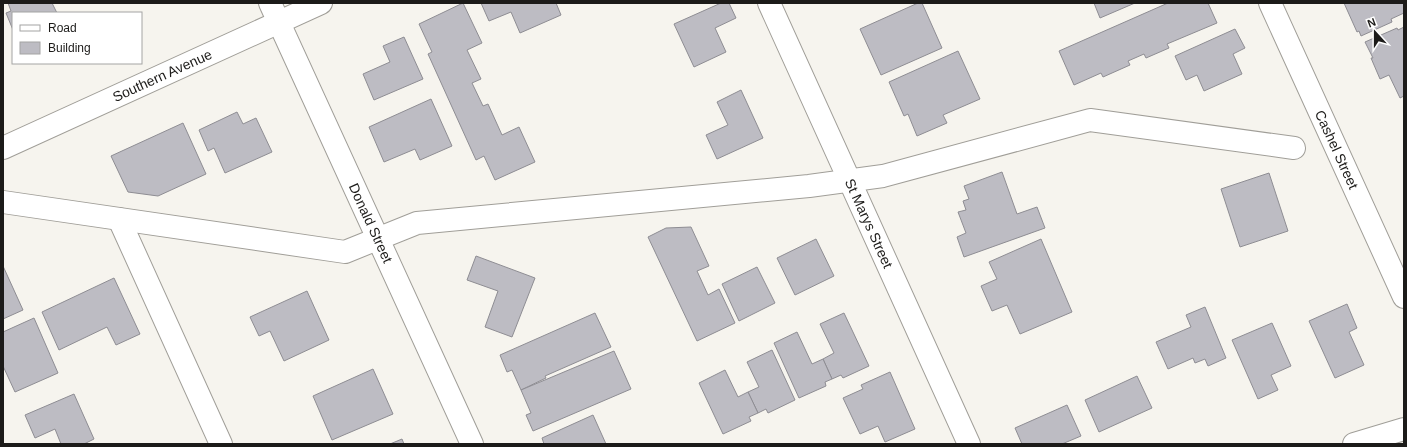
<svg xmlns="http://www.w3.org/2000/svg" width="1407" height="447" viewBox="0 0 1407 447" font-family="Helvetica,sans-serif">
<style>
.building{fill:#bdbcc3;stroke:#8e8d93}
.lines{fill:none;stroke-linecap:round;stroke-linejoin:round}
.minor-casing{stroke:#a09e98;stroke-width:24}
.minor{stroke:#fff;stroke-width:22}
.labels{text-anchor:middle;dominant-baseline:central;stroke-width:4;stroke-linejoin:round;paint-order:stroke}
.street-label{font-size:14px;fill:#1c1b19;stroke:#fff}
</style>
<rect width="100%" height="100%" fill="#f6f4ee"/>
<!-- building -->
<g class="building">
<path d="M8,3H52L57,13H13V30L6,13L11,11Z"/>
<path d="M463,3L482,43L467,50L481,79L472,83L483,106L488,104L502,135L519,127L535,162L495,180L484,156L476,160L428,54L432,52L419,24Z"/>
<path d="M481,3H556L561,15L520,33L511,12L489,21Z"/>
<path d="M721,3H729L736,18L715,28L726,52L694,67L674,24Z"/>
<path d="M918,3H922L942,48L881,75L860,29Z"/>
<path d="M1094,3H1135L1100,18Z"/>
<path d="M1168,3H1208L1217,23L1167,44L1169,48L1146,58L1144,54L1128,61L1130,65L1103,77L1101,73L1074,85L1059,51Z"/>
<path d="M1344,3H1404V13L1391,19L1392,22L1361,36L1359,31L1357,32Z"/>
<path d="M1404,27V96L1400,98L1389,75L1380,79L1371,58H1373L1365,42L1397,28L1398,30Z"/>
<path d="M1235,29L1245,48L1233,54L1242,74L1204,91L1197,75L1186,80L1175,56Z"/>
<path d="M404,37L423,79L374,100L363,74L390,62L383,46Z"/>
<path d="M958,51L980,99L943,115L947,123L917,136L908,114L904,116L889,82Z"/>
<path d="M741,90L763,138L717,159L706,135L728,125L717,102Z"/>
<path d="M431,99L452,146L420,160L415,149L384,162L369,127Z"/>
<path d="M237,112L243,124L256,118L272,152L225,173L214,148L208,151L199,130Z"/>
<path d="M183,123L206,174L158,196L128,192L111,156Z"/>
<path d="M1002,172L1017,214L1037,207L1045,228L964,257L957,237L966,233L958,212L966,210L963,201L969,199L964,186Z"/>
<path d="M1269,173L1288,231L1240,247L1221,189Z"/>
<path d="M691,227L709,266L697,271L708,295L719,289L735,323L697,341L648,237L666,228Z"/>
<path d="M816,239L834,276L795,295L777,258Z"/>
<path d="M1041,239L1072,312L1020,334L1007,305L992,311L981,286L997,279L989,262Z"/>
<path d="M476,256L535,278L512,337L485,327L498,291L467,280Z"/>
<path d="M3,266L23,310L3,319Z"/>
<path d="M757,267L775,303L739,321L722,284Z"/>
<path d="M114,278L140,334L116,345L107,327L59,350L42,312Z"/>
<path d="M307,291L329,340L284,361L270,331L259,336L250,317Z"/>
<path d="M1347,304L1357,328L1349,332L1364,365L1335,378L1309,321Z"/>
<path d="M1205,307L1226,358L1208,366L1205,359L1195,363L1193,358L1168,369L1156,342L1191,327L1186,315Z"/>
<path d="M595,313L611,347L545,376L546,378L521,390L512,370L507,372L500,355Z"/>
<path d="M844,313L869,366L843,378L841,375L832,379L823,359L834,353L820,324Z"/>
<path d="M34,318L58,373L15,392L3,366V332Z"/>
<path d="M1272,323L1291,366L1271,375L1278,390L1258,399L1232,340Z"/>
<path d="M797,332L812,364L823,359L832,379L825,382L826,386L799,398L774,343Z"/>
<path d="M772,350L795,400L768,413L766,409L758,413L748,392L759,387L747,362Z"/>
<path d="M614,351L631,389L533,431L526,415L531,413L521,390Z"/>
<path d="M373,369L393,414L332,440L313,396Z"/>
<path d="M725,370L738,397L748,392L758,413L749,417L751,421L723,434L699,383Z"/>
<path d="M890,372L915,429L885,442L878,426L860,434L843,398L863,389L861,385Z"/>
<path d="M1137,376L1152,408L1099,432L1085,400Z"/>
<path d="M74,394L94,439L84,444H61L55,429L35,438L25,415Z"/>
<path d="M1067,405L1081,436L1062,444H1022L1015,428Z"/>
<path d="M593,415L606,444H544L542,438Z"/>
<path d="M402,439L404,444H390Z"/>
</g>
<g class="lines">
<!-- minor casing -->
<g class="minor-casing">
<g id="minor">
<path id="s1" d="M270,3L472,444"/>
<path id="s2" d="M769,3L969,444"/>
<path id="s3" d="M1270,3L1404,297"/>
<path id="s4" d="M3,148L321,3"/>
<path d="M3,202L345,252L417,223L809,186L883,176L1090,120L1294,148"/>
<path d="M119,219L221,444"/>
<path d="M1354,444L1404,429"/>
</g>
</g>
<!-- minor -->
<use href="#minor" class="minor"/>
</g>
<g class="labels">
<!-- street labels -->
<g class="street-label">
<text stroke="none"><textPath href="#s4" startOffset="175">Southern Avenue</textPath></text>
<text stroke="none"><textPath href="#s3" startOffset="161">Cashel Street</textPath></text>
<text stroke="none"><textPath href="#s1" startOffset="242">Donald Street</textPath></text>
<text stroke="none"><textPath href="#s2" startOffset="242">St Marys Street</textPath></text>
</g>
</g>
<!-- border -->
<rect width="1407" height="447" fill="none" stroke="#1c1b19" stroke-width="8"/>
<!-- legend -->
<rect x="12" y="12" width="130" height="52" fill="#ffffff" stroke="#a4a4a3"/>
<rect x="20" y="25" width="20" height="6" fill="#ffffff" stroke="#a4a4a3"/>
<text x="48" y="32" font-size="12" fill="#1c1b19">Road</text>
<rect x="20" y="42" width="20" height="12" fill="#bdbcc3" stroke="#a4a4a3"/>
<text x="48" y="52" font-size="12" fill="#1c1b19">Building</text>
<!-- north arrow -->
<g transform="translate(1375 32) rotate(339)" stroke="#ffffff" stroke-width="3" paint-order="stroke">
<path d="M0-3L7 15L0 10L-7 15Z" fill="#1c1b19"/>
<text y="-6" font-size="11" font-weight="bold" text-anchor="middle" fill="#1c1b19">N</text>
</g>
</svg>
